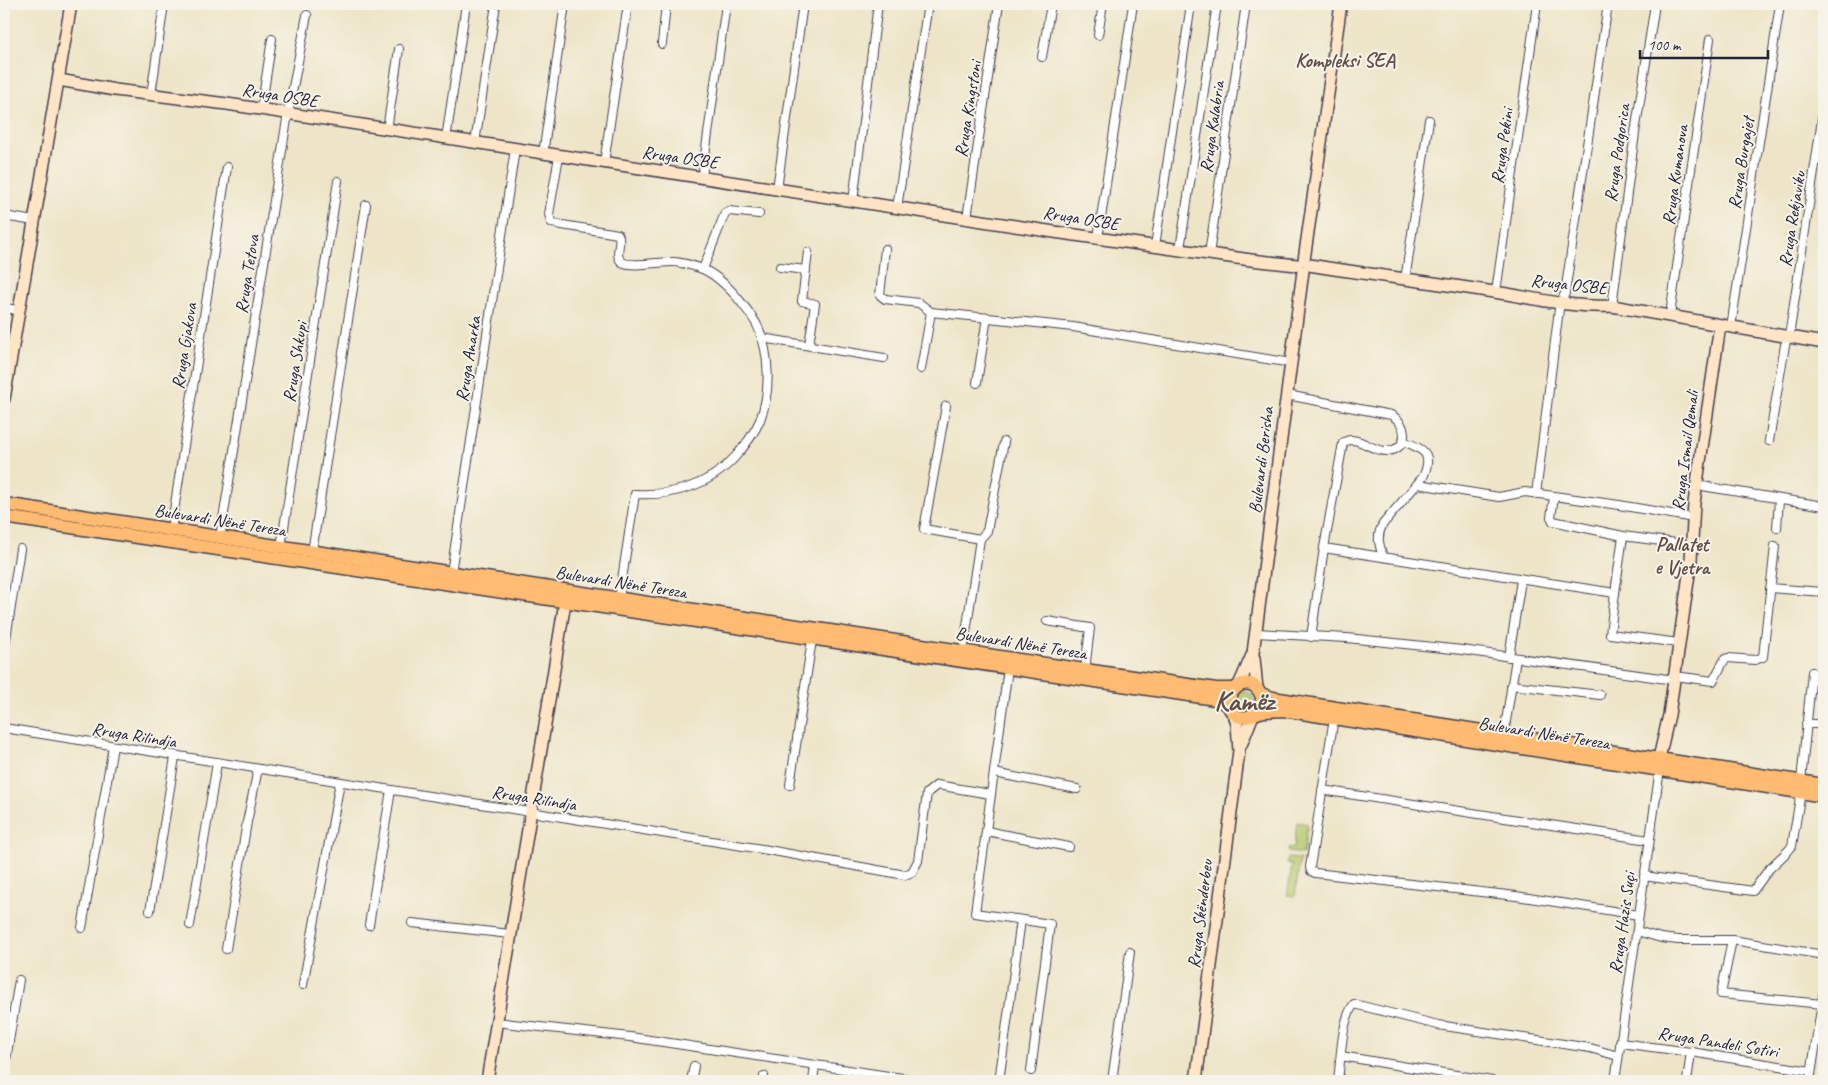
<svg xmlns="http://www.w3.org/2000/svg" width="1828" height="1085" viewBox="0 0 1828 1085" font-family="Caveat,sans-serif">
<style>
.green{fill:#b5c96d;stroke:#6c7654}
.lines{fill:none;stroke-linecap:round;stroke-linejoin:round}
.street-casing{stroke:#413f50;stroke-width:10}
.secondary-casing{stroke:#413f50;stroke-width:14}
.primary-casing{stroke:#413f50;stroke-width:15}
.street{stroke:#fff;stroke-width:8}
.secondary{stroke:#ffe4c6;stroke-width:11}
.primary{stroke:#ffbb71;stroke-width:12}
.labels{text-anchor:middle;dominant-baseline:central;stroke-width:4;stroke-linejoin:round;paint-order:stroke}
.street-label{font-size:18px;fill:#22223b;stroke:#f7f3e8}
.quarter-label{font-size:20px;font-weight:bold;fill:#634e4a;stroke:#f7f3e8}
.town-label{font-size:28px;font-weight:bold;fill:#634e4a;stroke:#f7f3e8}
</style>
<rect width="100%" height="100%" fill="#f7f3e8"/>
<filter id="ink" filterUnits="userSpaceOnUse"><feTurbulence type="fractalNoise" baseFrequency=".02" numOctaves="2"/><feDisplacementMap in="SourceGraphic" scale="10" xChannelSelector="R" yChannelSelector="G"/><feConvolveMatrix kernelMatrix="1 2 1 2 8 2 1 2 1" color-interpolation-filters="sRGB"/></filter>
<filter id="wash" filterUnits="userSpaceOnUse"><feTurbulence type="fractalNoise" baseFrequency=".0096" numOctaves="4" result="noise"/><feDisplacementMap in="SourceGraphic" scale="20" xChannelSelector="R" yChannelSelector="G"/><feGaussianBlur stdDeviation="1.12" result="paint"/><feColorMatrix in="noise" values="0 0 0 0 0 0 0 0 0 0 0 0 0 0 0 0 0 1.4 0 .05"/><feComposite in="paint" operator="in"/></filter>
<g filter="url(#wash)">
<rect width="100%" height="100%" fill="#eee5c8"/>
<!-- green -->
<g class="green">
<circle cx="1244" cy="700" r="9"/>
<path d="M1297,822L1308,824L1303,854L1288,852L1289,847L1294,848Z"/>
<path d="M1288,858L1300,859L1295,896L1287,895L1292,864L1287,863Z"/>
</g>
</g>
<g filter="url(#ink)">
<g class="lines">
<!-- street casing -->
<g class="street-casing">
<g id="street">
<path d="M1098,35L1103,4"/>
<path d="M662,44L666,4"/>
<path d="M1042,57L1051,4"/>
<path d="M151,95L164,4"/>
<path d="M261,110L272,39"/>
<path d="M387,130L399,49"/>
<path d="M446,139L466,4"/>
<path d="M475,143L496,4"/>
<path d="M543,154L565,4"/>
<path d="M559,156L549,214L551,222L556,224L618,234C623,242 613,255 622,262C632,268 662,261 675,262C683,263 692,265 700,268C714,273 727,286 736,296C744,306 753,316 758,327C770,354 771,392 760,420C754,434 745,446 735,457C709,486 672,496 635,494L619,599"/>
<path d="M604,163L628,4"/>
<path d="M702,177L726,4"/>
<path d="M777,189L803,4"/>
<path d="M853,201L878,4"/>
<path d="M897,208L928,4"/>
<path d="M4,216L34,221"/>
<path d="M967,218L999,4"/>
<path d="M1098,238L1133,4"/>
<path d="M1155,246L1191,4"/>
<path d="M885,249L880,295L885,299L919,303L931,312L921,369"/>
<path d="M1180,249L1217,4"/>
<path d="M808,252L802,301L815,304L809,345"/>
<path d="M1209,254L1246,4"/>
<path d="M780,267L806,270"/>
<path d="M703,269L725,213L729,211L759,214"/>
<path d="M1405,280L1429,120"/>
<path d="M1496,292L1537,4"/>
<path d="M1612,306L1635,133L1655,4"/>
<path d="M4,308L19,310"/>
<path d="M931,312L1073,327L1291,363"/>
<path d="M1670,315L1710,39"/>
<path d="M1731,327L1780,4"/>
<path d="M762,338L884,358"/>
<path d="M977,383L987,317"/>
<path d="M1287,395L1391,415C1409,424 1409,450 1387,451C1372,452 1356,433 1343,443L1324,548L1615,593L1610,634L1679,643"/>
<path d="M946,406L924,529L980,539"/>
<path d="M1769,441L1785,345L1790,330L1824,106"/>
<path d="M1418,484L1499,497L1525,492L1619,505L1694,518"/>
<path d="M1696,485L1824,506"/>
<path d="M1536,494L1559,309L1565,293L1608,4"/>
<path d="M1554,497L1551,517L1553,521L1623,536L1692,545"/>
<path d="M1777,528L1779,500"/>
<path d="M171,530L227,167"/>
<path d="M220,538L288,113L307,15"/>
<path d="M281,547L338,181"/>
<path d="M312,552L366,205"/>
<path d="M1383,557C1379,544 1376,536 1383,524L1423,477C1434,453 1423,449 1403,441"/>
<path d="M451,573L515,149"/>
<path d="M1770,588L1824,592"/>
<path d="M1615,593L1623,536"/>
<path d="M1047,621L1090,628L1085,670"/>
<path d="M1256,633L1347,638L1462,650L1674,680"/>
<path d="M1311,637L1324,548"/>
<path d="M4,651L20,549"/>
<path d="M963,652L980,539L987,531L1004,442"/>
<path d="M1509,657L1521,580"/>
<path d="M1008,668L975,913L1050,924L1031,1071"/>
<path d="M1675,676L1713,681L1725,659L1728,658L1755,660L1763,657L1775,546"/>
<path d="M1511,685L1600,695"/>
<path d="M1334,718L1310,867L1311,871L1315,873L1516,896L1639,915"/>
<path d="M1806,724H1824"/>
<path d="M4,728L768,850L905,875L912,872L918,861L927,793L937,785L990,794"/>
<path d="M1504,734L1516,658"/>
<path d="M994,773L1077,789"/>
<path d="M1801,781L1812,672"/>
<path d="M790,785L812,640"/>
<path d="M1322,790L1649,840"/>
<path d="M986,831L1069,847"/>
<path d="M1644,876L1753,891L1769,869L1788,851L1792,846L1801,792"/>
<path d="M150,911L175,757"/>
<path d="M412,923L510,934"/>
<path d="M190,925L217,763"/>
<path d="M369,925L391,790"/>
<path d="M82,928L113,746"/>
<path d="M1637,931L1661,938L1678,940H1732L1824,955"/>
<path d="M1732,940L1721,994L1822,1004"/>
<path d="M226,949L247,822L258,769"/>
<path d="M303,985L340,782"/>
<path d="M496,1022L630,1037L922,1081"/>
<path d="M1620,1043L1691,1052L1811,1071"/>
<path d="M1341,1056L1492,1081"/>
<path d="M4,1072L19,980"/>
<path d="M1000,1074L1021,920"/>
<path d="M691,1081L694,1066"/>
<path d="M764,1081V1076"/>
<path d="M813,1081L815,1066"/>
<path d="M1112,1081L1130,952"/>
<path d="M1338,1081C1341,1059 1341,1021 1354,1004L1438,1025L1590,1048L1618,1056"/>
<path d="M1615,1081L1660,769"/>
<path d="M1687,1081L1691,1052"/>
<path d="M1810,1081L1824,990"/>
</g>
</g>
<!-- secondary casing -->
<g class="secondary-casing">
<g id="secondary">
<path d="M59,80L115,90L227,104L1054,232L1251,260L1297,265"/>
<path d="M1304,260L1341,4"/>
<path d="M1309,265C1371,275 1433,282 1494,292C1534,298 1571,308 1612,306L1824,343"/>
<path d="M4,399L71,4"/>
<path d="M1254,658L1257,689"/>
<path d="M1239,685L1253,653L1303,271"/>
<path d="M1241,745L1253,715"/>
<path d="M1659,758L1669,715L1674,680L1691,560L1694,503L1720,325"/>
<path d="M487,1081L565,602"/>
<path d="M1196,1081L1239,751L1237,724L1233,712"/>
</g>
</g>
<!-- primary casing -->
<g class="primary-casing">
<g id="primary">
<path d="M4,504L1085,670L1216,689H1233"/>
<path d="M4,517L1215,699L1229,705"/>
<path d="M1261,694L1273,698L1824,785"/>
<path d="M1257,712C1262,706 1264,698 1259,691C1244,668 1213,704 1238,716C1247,720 1252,714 1260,712C1267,710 1275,711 1283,710L1824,796"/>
</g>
</g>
<!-- street -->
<use href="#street" class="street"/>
<!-- secondary -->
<use href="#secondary" class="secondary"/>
<!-- primary -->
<use href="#primary" class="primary"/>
</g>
</g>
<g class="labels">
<!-- street labels -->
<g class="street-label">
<text transform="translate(280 95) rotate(9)">Rruga OSBE</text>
<text transform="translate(968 109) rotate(-81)">Rruga Kingstoni</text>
<text transform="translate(1212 127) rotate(-82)">Rruga Kalabria</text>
<text transform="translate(1502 146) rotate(-82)">Rruga Pekini</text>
<text transform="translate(1617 153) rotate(-82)">Rruga Podgorica</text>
<text transform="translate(680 157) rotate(8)">Rruga OSBE</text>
<text transform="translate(1741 163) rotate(-81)">Rruga Burgajet</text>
<text transform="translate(1675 175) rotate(-82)">Rruga Kumanova</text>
<text transform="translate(1081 218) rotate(9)">Rruga OSBE</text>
<text transform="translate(1792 219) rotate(-81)">Rruga Rekjaviku</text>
<text transform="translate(247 274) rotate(-81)">Rruga Tetova</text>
<text transform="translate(1569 284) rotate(6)">Rruga OSBE</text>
<text transform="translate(184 346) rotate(-81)">Rruga Gjakova</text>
<text transform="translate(468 359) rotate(-81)">Rruga Anarka</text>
<text transform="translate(295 362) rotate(-81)">Rruga Shkupi</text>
<text transform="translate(1685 451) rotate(-83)">Rruga Ismail Qemali</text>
<text transform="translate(1261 460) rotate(-83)">Bulevardi Berisha</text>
<text transform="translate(220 520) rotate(9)">Bulevardi Nënë Tereza</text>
<text transform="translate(621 582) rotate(9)">Bulevardi Nënë Tereza</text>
<text transform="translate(1021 643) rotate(9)">Bulevardi Nënë Tereza</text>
<text transform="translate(1544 733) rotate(9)">Bulevardi Nënë Tereza</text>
<text transform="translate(134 735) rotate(9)">Rruga Rilindja</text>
<text transform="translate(534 798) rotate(9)">Rruga Rilindja</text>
<text transform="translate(1200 914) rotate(-83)">Rruga Skënderbeu</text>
<text transform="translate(1622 923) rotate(-82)">Rruga Hazis Suçi</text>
<text transform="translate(1718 1042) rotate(9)">Rruga Pandeli Sotiri</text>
</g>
<!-- quarter labels -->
<g class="quarter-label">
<text x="1345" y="60">Kompleksi SEA</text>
<text x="1682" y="544">Pallatet<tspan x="1682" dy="23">e Vjetra</tspan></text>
</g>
<!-- town labels -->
<g class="town-label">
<text x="1244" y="700">Kamëz</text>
</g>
</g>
<!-- margin -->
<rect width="1828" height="1085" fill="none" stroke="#f7f3e8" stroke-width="20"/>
<!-- scale -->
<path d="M1640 50v8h128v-8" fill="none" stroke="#22223b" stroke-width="2.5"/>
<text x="1648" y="50" font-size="15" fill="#22223b" stroke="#f7f3e8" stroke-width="4" paint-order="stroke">100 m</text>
</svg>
